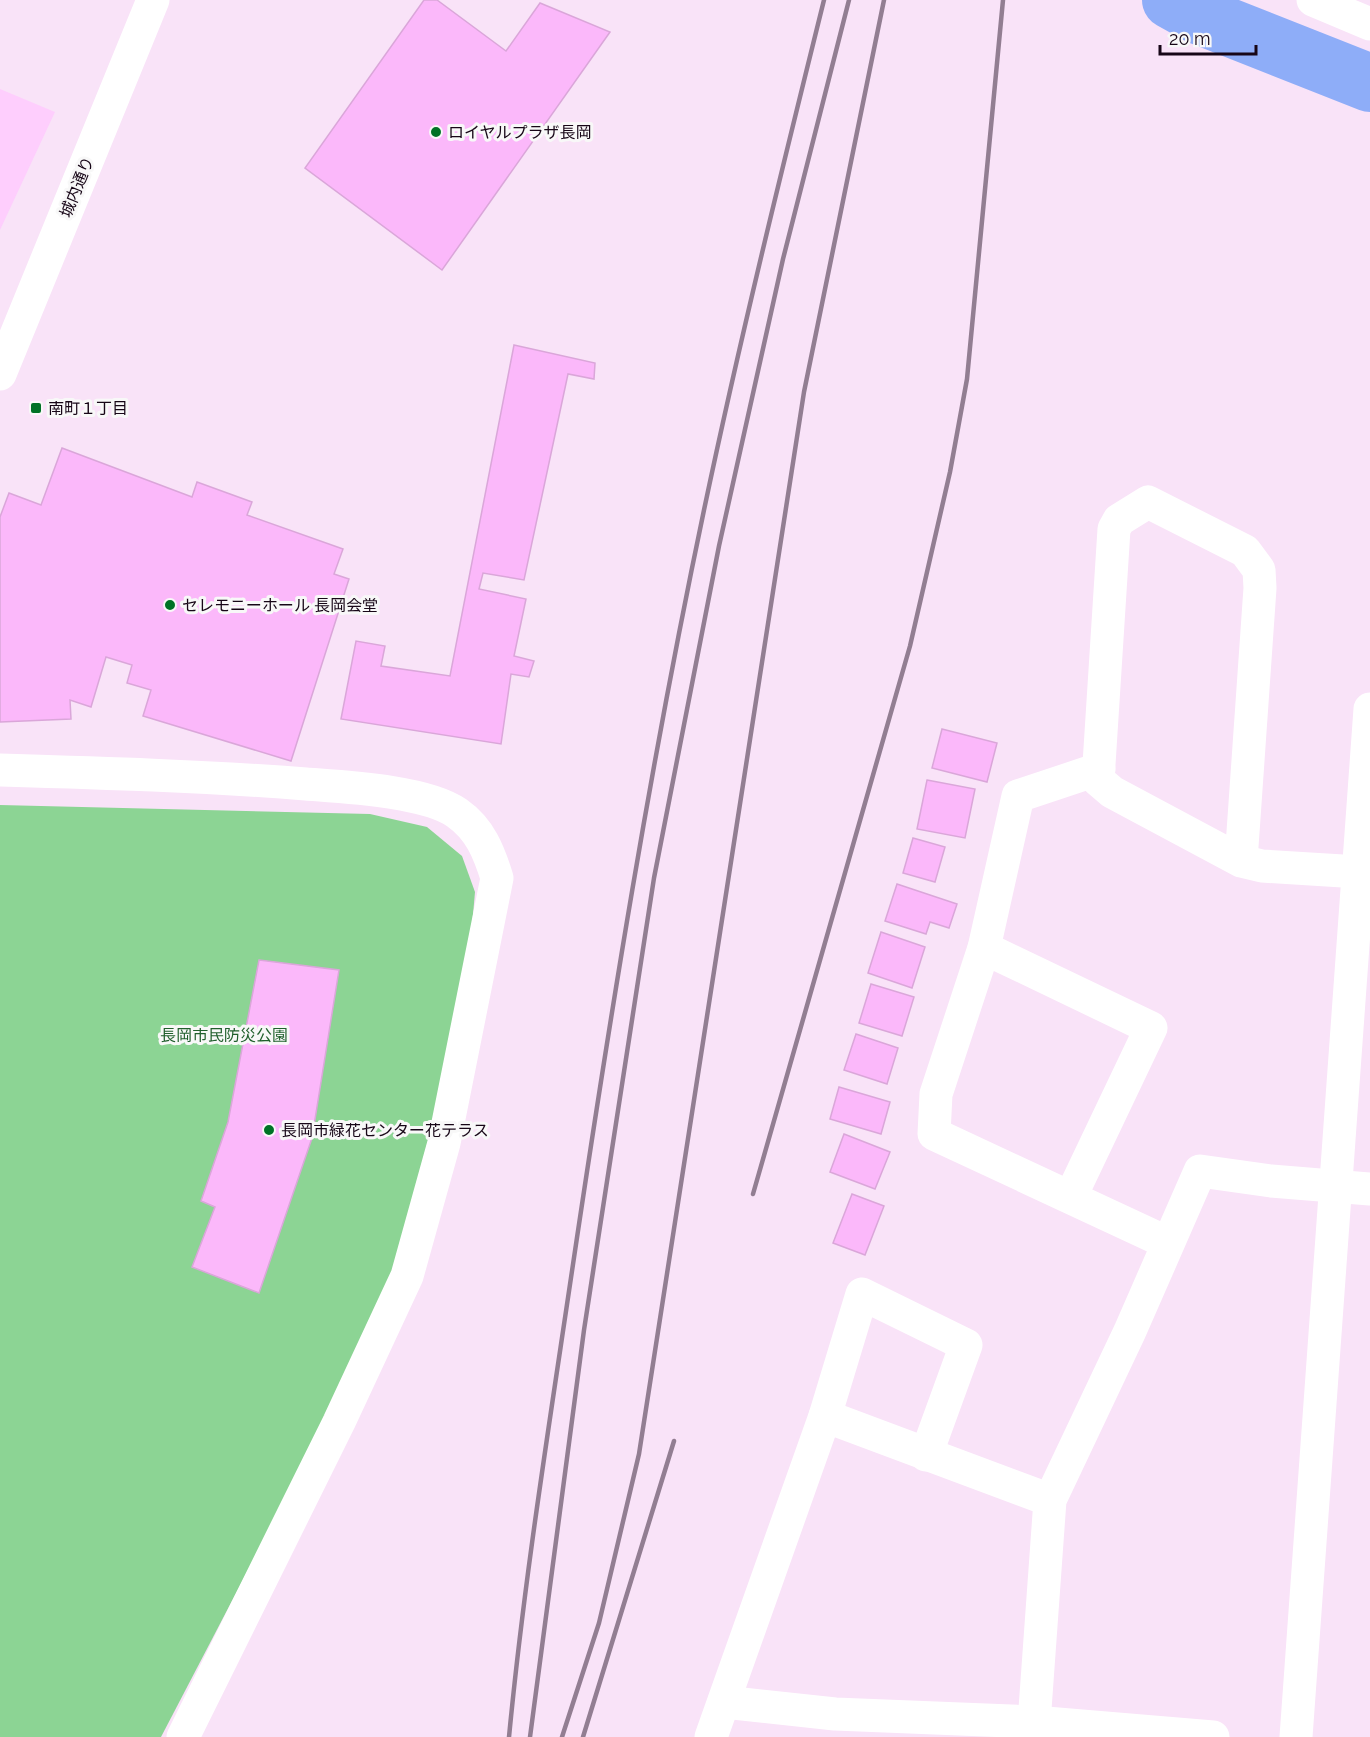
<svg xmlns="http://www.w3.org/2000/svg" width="1370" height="1737" viewBox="0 0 1370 1737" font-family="Raleway,'Noto Sans JP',sans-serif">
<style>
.built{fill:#fecefd}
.green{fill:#8cd494}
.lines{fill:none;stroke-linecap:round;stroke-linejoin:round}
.river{stroke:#8eadf8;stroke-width:58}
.building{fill:#fbb8fa;stroke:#daa6d9;stroke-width:1.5}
.minor{stroke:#fff;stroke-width:33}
.rail{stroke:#927e92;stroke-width:4.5}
.poi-dot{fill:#007226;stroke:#f8f8f8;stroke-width:2}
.labels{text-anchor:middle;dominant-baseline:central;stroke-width:6;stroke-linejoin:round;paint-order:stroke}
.poi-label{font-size:16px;fill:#170617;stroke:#f8f8f8;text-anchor:start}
.street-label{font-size:16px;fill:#170617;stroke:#f8f8f8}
.park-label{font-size:16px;fill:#205f2c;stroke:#f8f8f8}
</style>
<rect width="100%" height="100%" fill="#f9e3f8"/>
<!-- built -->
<path class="built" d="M0,89L55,112L0,230Z"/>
<!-- green -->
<path class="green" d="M0,805L370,814L427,827L462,856L475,892L470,949L444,1080L390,1285L346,1382L161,1737H0Z"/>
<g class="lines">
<!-- river -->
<path class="river" d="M1171,0L1198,15L1370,83"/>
</g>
<!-- building -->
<g class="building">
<path d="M424,0H437L506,51L540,3L610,32L442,270L305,168Z"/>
<path d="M514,345L595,363L594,379L568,374L524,580L483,573L479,589L526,599L514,656L534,661L529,677L511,674L501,744L341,719L356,641L385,646L381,666L450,676Z"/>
<path d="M62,448L192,497L197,482L252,502L247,515L343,549L334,574L349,579L291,761L143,716L151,690L127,683L132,665L106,657L91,707L70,700L71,719L0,722V517L9,493L41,505Z"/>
<path d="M942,729L997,743L987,782L932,768Z"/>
<path d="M927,780L975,789L965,838L917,829Z"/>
<path d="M913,838L945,847L935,882L903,873Z"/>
<path d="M897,884L957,904L949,928L930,922L926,934L885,921Z"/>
<path d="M881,932L925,947L912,988L868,973Z"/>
<path d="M259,960L339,970L312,1138L259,1293L192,1267L215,1207L201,1201L228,1122Z"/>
<path d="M871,984L914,997L902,1036L859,1023Z"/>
<path d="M856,1034L898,1048L887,1084L844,1070Z"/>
<path d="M839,1087L890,1102L881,1134L830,1119Z"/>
<path d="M844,1134L890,1152L875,1189L830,1172Z"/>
<path d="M852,1194L884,1206L865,1255L833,1243Z"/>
</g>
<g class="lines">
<!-- minor -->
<g class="minor">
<path d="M1313,0L1370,24"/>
<path d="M0,374L153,0"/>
<path d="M1099,769L1018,796L984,948L936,1094L934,1134L1168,1243"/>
<path d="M0,770C102,773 204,776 306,784C345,787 426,791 457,813C480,829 489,852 497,878L444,1143L407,1276L339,1422L183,1737"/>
<path d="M1241,861L1260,588L1259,570L1245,551L1148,502L1119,520L1114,529L1098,780L1112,792L1241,861L1262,866L1359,872"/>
<path d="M984,948L1151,1028L1071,1196"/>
<path d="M825,1416L1050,1500"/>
<path d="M724,1702L835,1714L1034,1722L1213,1737"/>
<path d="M711,1737L825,1416L862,1294L966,1345L926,1455"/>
<path d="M1033,1737L1050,1500L1130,1331L1200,1171L1271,1181L1370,1189"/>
<path d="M1296,1737L1370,709"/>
</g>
<!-- rail -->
<g class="rail">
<path d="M753,1194L910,646L950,472L967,379L1003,0"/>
<path d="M509,1737C524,1581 549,1426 572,1271C610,1016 651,762 704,510C740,339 782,169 824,0"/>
<path d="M530,1737L584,1330L654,878L719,546L783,259L849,0"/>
<path d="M562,1737L599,1623L639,1454L804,392L884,0"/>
<path d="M583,1737L674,1441"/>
</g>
</g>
<!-- markers -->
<g class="poi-dot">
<circle cx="436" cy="132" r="6"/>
<rect x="30" y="402" width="12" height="12" rx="3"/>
<circle cx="170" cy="605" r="6"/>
<circle cx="269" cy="1130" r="6"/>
</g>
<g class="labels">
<!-- poi labels -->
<g class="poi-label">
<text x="448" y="132">ロイヤルプラザ長岡</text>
<text x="48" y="408">南町１丁目</text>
<text x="182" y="605">セレモニーホール 長岡会堂</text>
<text x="281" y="1130">長岡市緑花センター花テラス</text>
</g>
<!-- street labels -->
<g class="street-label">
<text transform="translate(77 187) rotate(-68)">城内通り</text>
</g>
<!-- park labels -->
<g class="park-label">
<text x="224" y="1035">長岡市民防災公園</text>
</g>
</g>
<!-- scale -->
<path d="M1160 45v9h96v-9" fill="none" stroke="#170617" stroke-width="3"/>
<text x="1169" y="45" font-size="18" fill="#170617" stroke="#f8f8f8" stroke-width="4.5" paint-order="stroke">20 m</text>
</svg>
